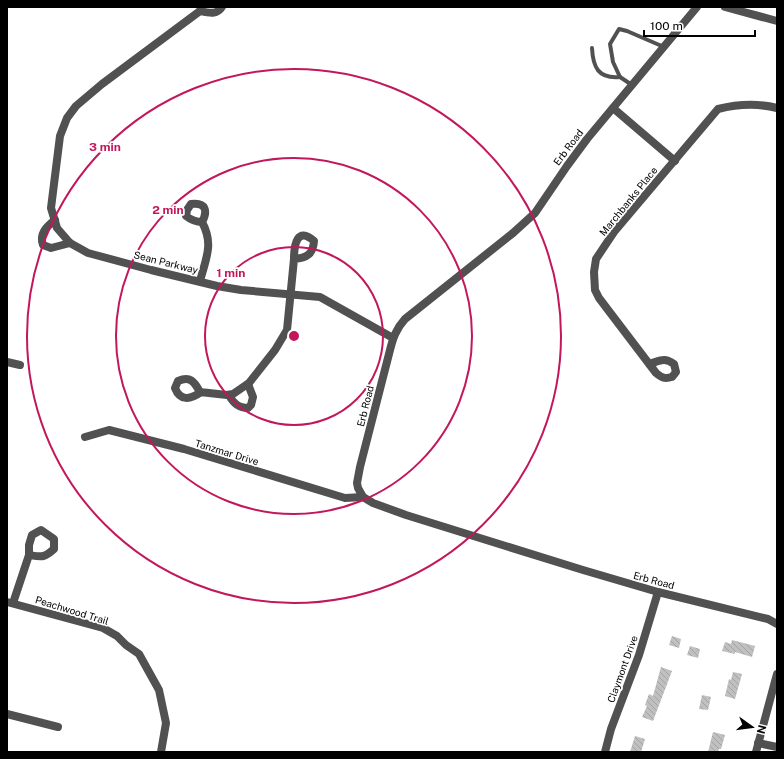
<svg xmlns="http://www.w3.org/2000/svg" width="784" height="759" viewBox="0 0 784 759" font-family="'Public Sans',sans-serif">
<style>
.building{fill:url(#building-back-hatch)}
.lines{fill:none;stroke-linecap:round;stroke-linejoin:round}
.service{stroke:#515151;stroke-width:4}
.minor{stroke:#515151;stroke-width:8}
.tertiary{stroke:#515151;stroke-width:8}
.ring{fill:none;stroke:#c2185b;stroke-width:2}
.labels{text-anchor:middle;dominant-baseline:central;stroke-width:3.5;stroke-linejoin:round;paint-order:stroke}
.street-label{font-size:10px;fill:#000;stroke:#fff}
.centre{fill:#c2185b;stroke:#fff;stroke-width:2}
.ring-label{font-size:12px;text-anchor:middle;font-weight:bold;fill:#c2185b;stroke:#fff;stroke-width:3.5;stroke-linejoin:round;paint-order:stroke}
</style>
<defs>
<pattern id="building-back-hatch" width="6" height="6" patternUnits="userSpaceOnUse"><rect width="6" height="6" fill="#c0c0c0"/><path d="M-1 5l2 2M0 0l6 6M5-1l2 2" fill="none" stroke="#a3a3a3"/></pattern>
</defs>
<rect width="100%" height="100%" fill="#fff"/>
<!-- building -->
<g class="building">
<path d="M672,636L681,639L679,648L669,645Z"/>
<path d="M732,640L755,646L752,657L735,652V654L722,651L725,642L731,644Z"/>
<path d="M690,646L700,649L698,658L687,655Z"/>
<path d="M661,667L672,671L653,721L642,717L647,706L645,705L649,694L653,696Z"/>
<path d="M733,672L742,674L735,699L725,696L729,679L731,680Z"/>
<path d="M702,695L711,697L708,710L699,709Z"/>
<path d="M713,732L725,735L721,749H719L718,752H708Z"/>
<path d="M635,736L645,739L641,752H630Z"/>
</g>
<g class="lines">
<!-- service -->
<g class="service">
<path d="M592,48C593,67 598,79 620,77"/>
<path d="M632,85L620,77L613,62L610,44L619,29L627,31L664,47"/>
</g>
<!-- minor -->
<g class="minor">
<path d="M200,11L102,84L76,106L67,118L60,136L51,208L57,228L70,243L88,253L151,270L217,286L241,290L320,297L393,338"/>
<path d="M200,11C209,13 217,15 222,7"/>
<path d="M613,108L675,161"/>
<path d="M55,220C46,227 39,234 43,245L51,248L70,243"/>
<path d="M200,281C206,258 214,244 202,222C208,211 206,202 191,204L187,210L186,216C191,220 195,222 202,222"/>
<path d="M7,362L20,365"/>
<path d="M649,364C660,361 664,357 674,364L676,372L672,377C665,379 662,378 656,373L599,298L595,290L594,272L596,259L614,232L718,109C738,104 757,103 777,108"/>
<path d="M201,392C190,400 180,401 175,388L178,381C190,376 194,381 200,392L227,395L233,394L249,383L275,350L287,330L294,259C307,258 313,254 314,241C297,226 294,245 294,259"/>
<path d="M229,395C233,403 238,408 248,408L251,405L253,397L248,384"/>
<path d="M85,437L109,430L184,449L345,498L363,497"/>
<path d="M7,602L103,628L117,636L126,645L139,654L159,690L166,723L161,752"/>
<path d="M13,603L29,555C42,557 44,558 54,549V539L41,530L32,535L29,545V555"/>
<path d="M7,714L58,727"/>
<path d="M758,743L777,747"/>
<path d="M605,752L611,729L639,655L658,592"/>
</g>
<!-- tertiary -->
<g class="tertiary">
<path d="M697,7L587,139L567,166L535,213L513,233L405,319C396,329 393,338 390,350L360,467L357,483L358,488L363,497L373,503L406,515L583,570L658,592L768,619L777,624"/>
<path d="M725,7L777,21"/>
<path d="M756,752L777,674"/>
</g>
</g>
<!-- distance rings -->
<g class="ring">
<circle cx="294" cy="336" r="89"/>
<circle cx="294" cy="336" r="178"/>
<circle cx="294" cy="336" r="267"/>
</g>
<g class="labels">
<!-- street labels -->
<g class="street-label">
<text transform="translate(568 147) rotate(-53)">Erb Road</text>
<text transform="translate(628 201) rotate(-51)">Marchbanks Place</text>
<text transform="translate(166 262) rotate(14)">Sean Parkway</text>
<text transform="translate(365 406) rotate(-76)">Erb Road</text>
<text transform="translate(227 452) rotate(17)">Tanzmar Drive</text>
<text transform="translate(654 580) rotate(15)">Erb Road</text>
<text transform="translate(72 610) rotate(17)">Peachwood Trail</text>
<text transform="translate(622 669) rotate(-70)">Claymont Drive</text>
</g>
</g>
<circle cx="294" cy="336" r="6" class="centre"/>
<g class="ring-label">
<text x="105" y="151">3 min</text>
<text x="168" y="214">2 min</text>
<text x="231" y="277">1 min</text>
</g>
<!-- border -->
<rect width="784" height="759" fill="none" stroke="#000000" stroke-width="16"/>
<!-- north arrow -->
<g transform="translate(752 727) rotate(104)" stroke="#ffffff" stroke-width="3" paint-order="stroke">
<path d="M0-3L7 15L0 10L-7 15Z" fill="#000000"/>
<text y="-6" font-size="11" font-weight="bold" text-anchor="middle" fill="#000000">N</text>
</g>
<!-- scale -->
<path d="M644 30v6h111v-6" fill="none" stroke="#000000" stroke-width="2"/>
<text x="650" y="30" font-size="12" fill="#000000" stroke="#ffffff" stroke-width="3" paint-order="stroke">100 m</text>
</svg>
